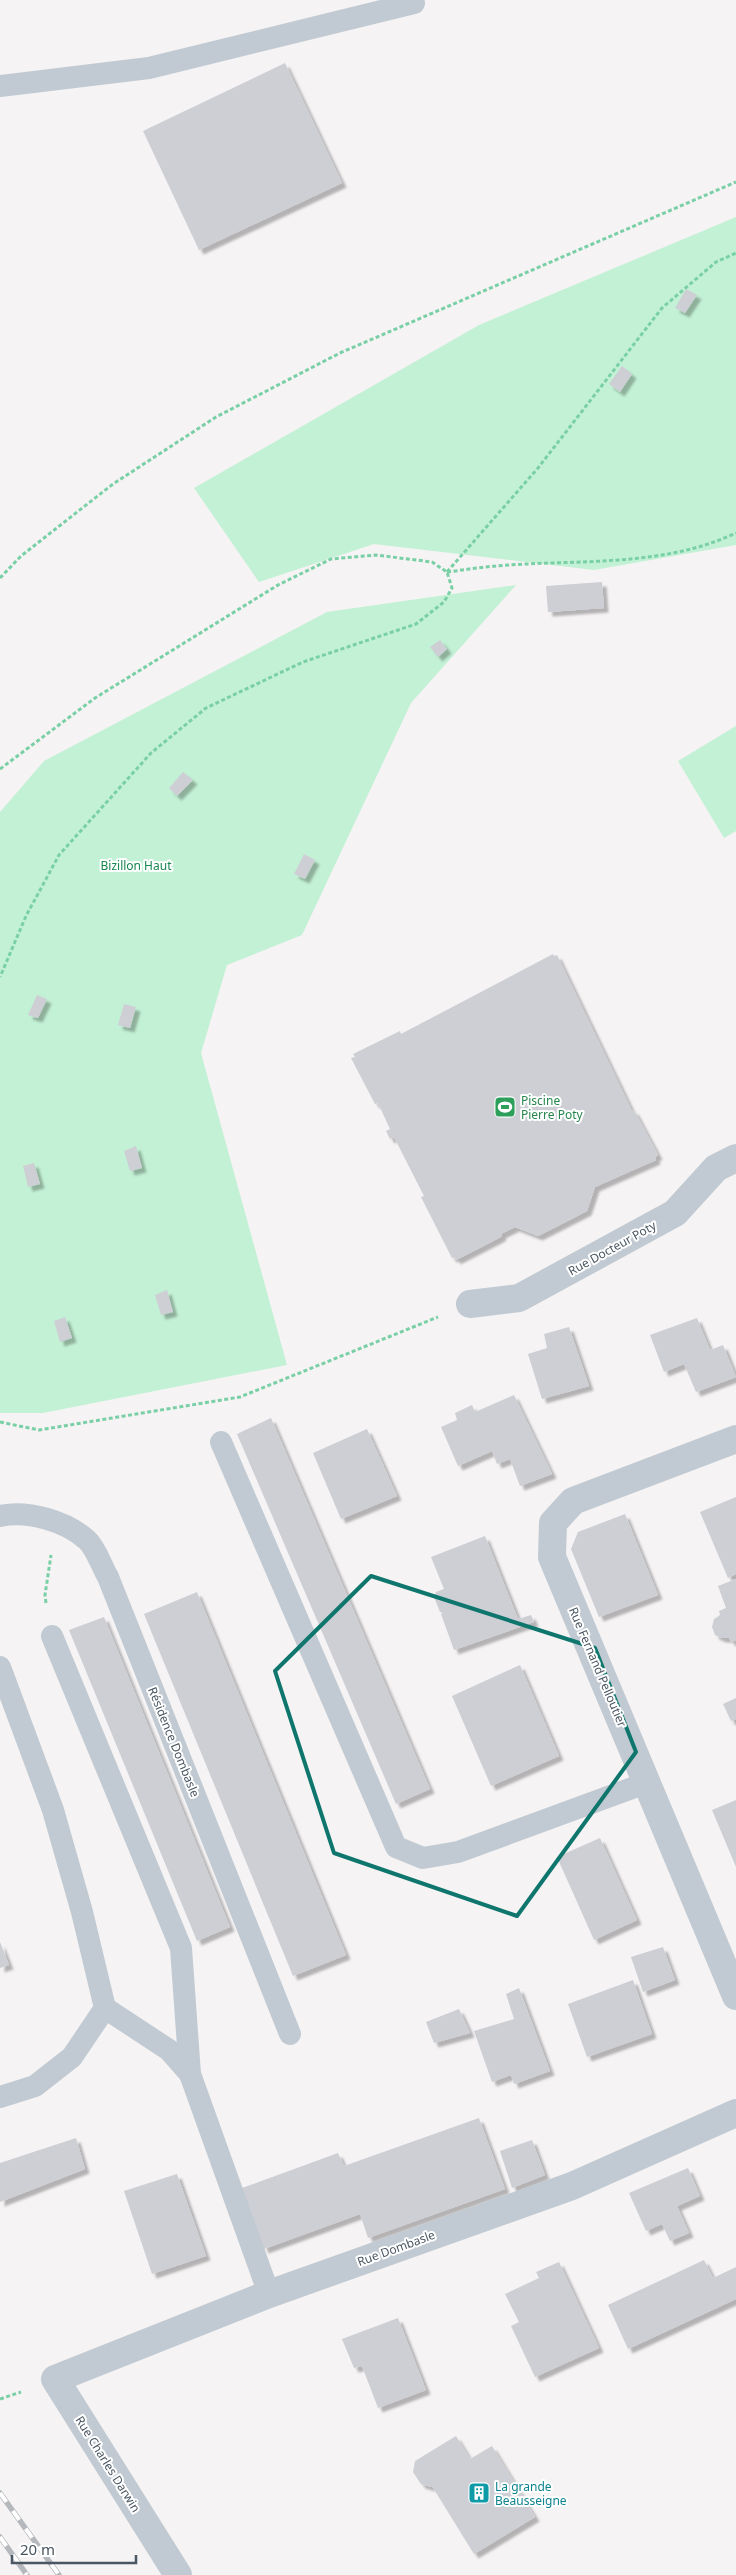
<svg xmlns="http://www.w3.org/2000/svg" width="736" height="2575" viewBox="0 0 736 2575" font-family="'Noto Sans',sans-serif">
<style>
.green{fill:#c3f1d5}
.building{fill:#cdcfd5;filter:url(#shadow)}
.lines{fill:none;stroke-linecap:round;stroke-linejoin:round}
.path{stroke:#7ad0a6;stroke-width:3;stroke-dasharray:4 2.5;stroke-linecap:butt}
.lane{stroke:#c1cad2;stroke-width:22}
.street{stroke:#c1cad2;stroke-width:28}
.rail-casing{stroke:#b5b8bd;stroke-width:5.5}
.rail{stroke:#fff;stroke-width:4;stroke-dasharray:11;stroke-linecap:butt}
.marked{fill:none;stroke:#0f766e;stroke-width:4;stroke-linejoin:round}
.labels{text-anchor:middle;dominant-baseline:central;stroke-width:4;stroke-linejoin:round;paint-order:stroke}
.park-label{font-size:12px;fill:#17864f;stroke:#fff}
.leisure-label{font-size:12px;fill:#27864d;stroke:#fff;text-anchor:start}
.street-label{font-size:12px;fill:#4a5661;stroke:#fff}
.culture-label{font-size:12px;fill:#0d838f;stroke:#fff;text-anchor:start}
</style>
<defs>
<filter id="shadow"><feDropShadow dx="4.5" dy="4.5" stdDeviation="1" flood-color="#0004"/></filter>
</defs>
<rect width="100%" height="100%" fill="#f5f3f3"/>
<!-- green -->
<g class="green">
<path d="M736,217V545L594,570L374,544L259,582L194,488L479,325Z"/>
<path d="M516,585L411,703L302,935L227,965L201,1053L287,1365L43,1413H0V812L44,761L327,612Z"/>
<path d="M736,726V831L724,838L678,761Z"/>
</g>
<!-- building -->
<g class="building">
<path d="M285,63L342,183L199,250L143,131Z"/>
<path d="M686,289L697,295L685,313L675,308Z"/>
<path d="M622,366L632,374L620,392L609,384Z"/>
<path d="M602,582L604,608L548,612L546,586Z"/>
<path d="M440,640L447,649L438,657L430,647Z"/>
<path d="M183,772L193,780L177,796L169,788Z"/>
<path d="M304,854L315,860L305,879L294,874Z"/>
<path d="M553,954L554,956L557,955L632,1111L634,1110L658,1155L655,1157L656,1160L595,1187L587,1211L538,1236L515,1227L501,1234L502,1236L497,1239L456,1260L455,1257L452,1258L421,1197L424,1196L394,1137L390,1139L386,1131L390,1129L378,1103L375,1104L351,1058L355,1057L353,1054L400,1031L401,1034Z"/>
<path d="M37,995L47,999L38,1018L28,1015Z"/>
<path d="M124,1004L136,1007L130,1028L118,1025Z"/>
<path d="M136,1146L142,1168L130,1171L124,1151Z"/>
<path d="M34,1163L40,1184L28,1187L23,1166Z"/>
<path d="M167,1290L173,1312L161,1315L155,1295Z"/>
<path d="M65,1317L72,1338L60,1342L54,1321Z"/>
<path d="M697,1318L710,1350L723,1345L736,1377L696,1392L684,1364L664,1372L650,1335Z"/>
<path d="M569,1327L589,1386L542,1399L528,1354L547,1348L544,1334Z"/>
<path d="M514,1395L552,1474L520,1486L510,1459L497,1464L492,1451L458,1466L441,1427L457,1420L455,1413L472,1405L475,1412Z"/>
<path d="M271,1418L430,1789L396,1804L237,1434Z"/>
<path d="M367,1429L397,1496L341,1519L313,1453Z"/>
<path d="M736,1497V1574L728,1578L700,1512Z"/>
<path d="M625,1514L658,1595L599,1617L571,1549L578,1532Z"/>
<path d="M485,1536L518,1619L531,1615L534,1622L454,1650L441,1614L443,1613L440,1612L434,1597L436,1592L444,1589L431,1557Z"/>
<path d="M736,1579V1640L731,1642L729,1638H722L715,1635L712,1627L714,1619L720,1615L719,1611L726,1608L718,1586Z"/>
<path d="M197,1592L346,1955L293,1976L144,1614Z"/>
<path d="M104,1617L230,1927L197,1941L69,1630Z"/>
<path d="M520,1665L559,1756L491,1786L452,1696Z"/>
<path d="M736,1698V1719L731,1721L723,1704Z"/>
<path d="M736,1800V1867L712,1810Z"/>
<path d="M600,1838L637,1920L594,1940L557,1857Z"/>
<path d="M0,1942L9,1965L0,1968Z"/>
<path d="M663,1947L675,1980L643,1992L631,1957Z"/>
<path d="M633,1980L652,2034L587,2057L568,2004Z"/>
<path d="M519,1988L550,2071L514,2084L511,2075L492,2082L474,2031L514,2019L506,1994Z"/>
<path d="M459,2009L470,2033L434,2043L426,2022Z"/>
<path d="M479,2118L505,2189L368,2238L360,2214L264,2249L242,2188L338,2153L344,2166Z"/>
<path d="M76,2138L85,2169L0,2202V2163Z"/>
<path d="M532,2140L545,2175L512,2188L500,2151Z"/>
<path d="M688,2168L700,2196L677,2206L689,2233L670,2241L662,2224L646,2231L629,2193Z"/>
<path d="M177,2174L206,2256L152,2274L124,2191Z"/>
<path d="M704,2260L713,2278L736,2267V2299L628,2349L608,2305Z"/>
<path d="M559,2262L599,2348L535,2377L511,2326L519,2322L505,2294L539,2278L536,2272Z"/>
<path d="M398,2318L426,2390L378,2408L362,2366L354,2368L342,2339Z"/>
<path d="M456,2436L470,2459L492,2446L535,2517L474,2554L432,2486L431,2487L421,2484L413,2472L415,2461Z"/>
</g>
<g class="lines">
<!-- path -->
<g class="path">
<path d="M447,572L538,468L662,308L716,262L736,253"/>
<path d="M447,572C464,570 480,567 496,566C577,559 661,568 736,533"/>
<path d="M0,578L21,556L113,484L216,417L340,353L736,182"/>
<path d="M0,769L95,698L278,585L331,559L376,555L432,562L447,572L452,588L444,602L416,624L303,662L206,708L151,753L59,855L26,916L0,977"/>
<path d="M0,1422L39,1430L240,1397L438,1317"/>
<path d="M46,1603L45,1595L51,1555"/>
<path d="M0,2399L21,2392"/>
</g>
<!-- lane -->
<g class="lane">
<path d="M0,86L149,68L414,3"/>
<path d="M221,1442L396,1847L423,1858L458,1852L646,1783"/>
<path d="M0,1516C28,1510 66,1521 87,1540C96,1548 102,1567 108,1577L290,2034"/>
<path d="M52,1636L181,1948L190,2074"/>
<path d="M0,1667L53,1810L82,1912L105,2008L72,2057L35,2086L0,2097"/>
<path d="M105,2008L169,2050L190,2074L269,2294"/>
</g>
<!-- street -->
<g class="street">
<path d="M470,1304L519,1298L675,1213L716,1168L736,1158"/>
<path d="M736,1439L573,1501L553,1523L552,1557L736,1996"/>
<path d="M178,2575L55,2379L269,2294L572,2186L736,2113"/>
</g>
<!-- rail casing -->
<g class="rail-casing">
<g id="rail">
<path d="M0,2493L59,2575"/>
<path d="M0,2537L27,2575"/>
</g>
</g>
<!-- rail -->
<use href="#rail" class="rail"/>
</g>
<!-- marked area -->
<path class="marked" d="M371,1576L595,1648L636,1752L517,1916L334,1853L275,1671Z"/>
<!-- icons -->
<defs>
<g id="stadium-square" transform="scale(1.125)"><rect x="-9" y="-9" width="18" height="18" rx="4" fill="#2e9e5b" stroke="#fff"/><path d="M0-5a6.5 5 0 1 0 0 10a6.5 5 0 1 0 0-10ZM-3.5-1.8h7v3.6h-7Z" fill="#fff"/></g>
<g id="building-square" transform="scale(1.125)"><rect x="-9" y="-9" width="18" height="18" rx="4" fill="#0f9aa8" stroke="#fff"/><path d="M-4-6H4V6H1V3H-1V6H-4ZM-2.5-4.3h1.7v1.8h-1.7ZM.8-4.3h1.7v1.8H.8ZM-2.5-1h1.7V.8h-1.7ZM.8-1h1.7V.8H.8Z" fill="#fff"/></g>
</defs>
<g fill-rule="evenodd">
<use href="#stadium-square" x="505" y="1107"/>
<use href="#building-square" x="479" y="2493"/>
</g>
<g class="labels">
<!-- park labels -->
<g class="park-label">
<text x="136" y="865">Bizillon Haut</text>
</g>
<!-- leisure labels -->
<g class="leisure-label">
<text x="521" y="1100">Piscine<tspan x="521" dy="14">Pierre Poty</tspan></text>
</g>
<!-- street labels -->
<g class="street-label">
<text transform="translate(612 1248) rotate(-29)">Rue Docteur Poty</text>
<text transform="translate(598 1667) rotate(67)">Rue Fernand Pelloutier</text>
<text transform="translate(174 1742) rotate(68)">Résidence Dombasle</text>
<text transform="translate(396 2248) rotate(-20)">Rue Dombasle</text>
<text transform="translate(108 2464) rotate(58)">Rue Charles Darwin</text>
</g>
<!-- culture labels -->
<g class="culture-label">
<text x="495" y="2486">La grande<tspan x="495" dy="14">Beausseigne</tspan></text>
</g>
</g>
<!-- scale -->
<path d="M12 2555v8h124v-8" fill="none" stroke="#4a5661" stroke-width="2.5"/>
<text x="20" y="2555" font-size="15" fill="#4a5661" stroke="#ffffff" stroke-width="4" paint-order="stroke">20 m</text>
</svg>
